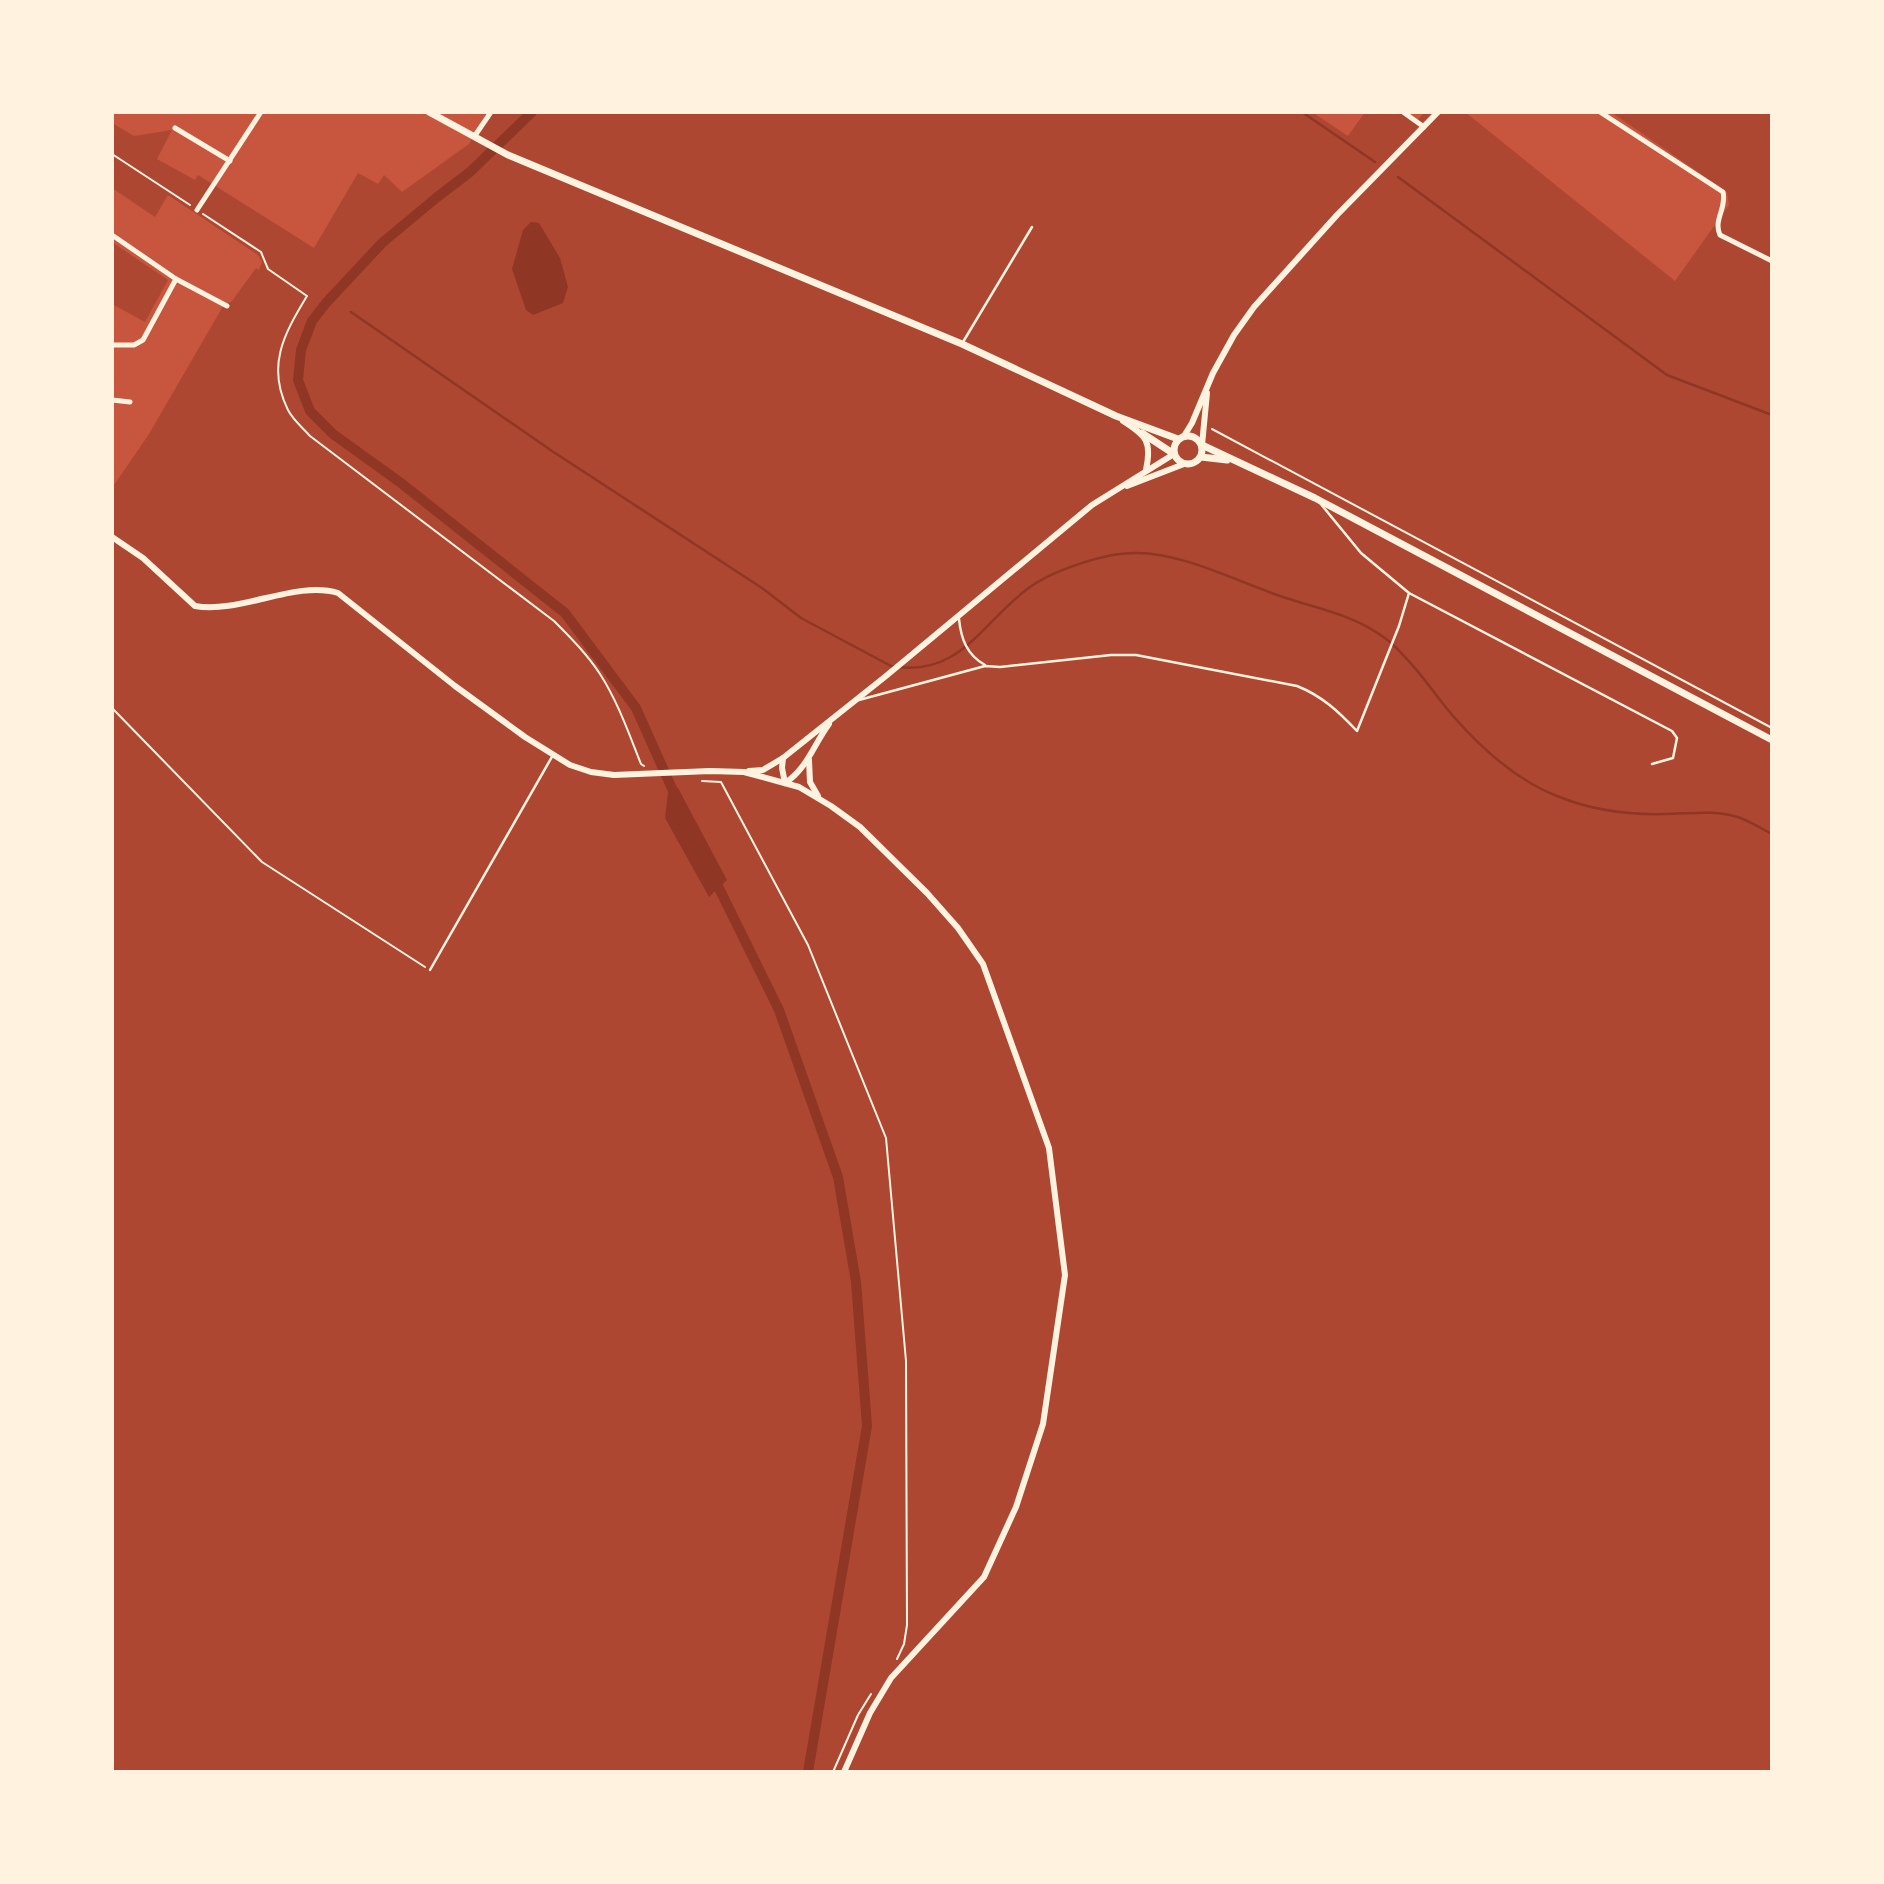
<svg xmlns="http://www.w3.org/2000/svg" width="1884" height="1884" viewBox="0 0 1884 1884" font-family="'PT Sans Narrow',sans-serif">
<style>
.green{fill:#ae4732}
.water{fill:#8f3625}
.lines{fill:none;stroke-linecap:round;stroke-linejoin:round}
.stream{stroke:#8f3625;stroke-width:2.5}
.canal{stroke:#8f3625;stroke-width:10}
.path{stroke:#fff3e0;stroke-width:2}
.service{stroke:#fff3e0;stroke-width:2.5}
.minor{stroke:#fff3e0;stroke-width:5}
.tertiary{stroke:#fff3e0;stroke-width:6}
.secondary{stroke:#fff3e0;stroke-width:7}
</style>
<rect width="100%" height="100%" fill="#c8553d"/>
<!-- green -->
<g class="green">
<path d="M487,112H1312L1348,136L1365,112H1400L1415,123L1425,112H1465L1675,281L1729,205L1727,192L1611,112H1772V1772H112V488L149,434L222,308L232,301L256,268L259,270L262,262L258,255L168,195L155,217L112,188V123L134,136L172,130L157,159L195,180L198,175L314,248L358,173L378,184L384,175L402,192L469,144Z"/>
<path d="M112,242L168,280L145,322L112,304Z"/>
</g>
<!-- water -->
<g class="water">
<path d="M531,222L539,223L560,258L568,287L563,303L533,315L526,310L512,269L523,230Z"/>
<path d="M678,788L727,880L709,897L665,818L668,792Z"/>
</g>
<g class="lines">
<!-- stream -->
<g class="stream">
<path d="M1302,112L1375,162"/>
<path d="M1398,177L1667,375L1772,415"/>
<path d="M351,312L552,451L762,588L801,618L891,666C959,678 980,625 1026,590C1050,571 1104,553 1135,553C1182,552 1240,583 1286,598C1316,608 1352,615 1379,634C1387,639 1396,647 1403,655C1422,674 1436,696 1453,716C1481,748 1516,780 1557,796C1591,810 1629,815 1665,814C1687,814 1712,810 1734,816C1747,819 1760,828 1772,834"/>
</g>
<!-- canal -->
<g class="canal">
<path d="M532,112L470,172L436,198L382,243L326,303L312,321L301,350L298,380L310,411L333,434L401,483L565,613L636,708L678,802"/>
<path d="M713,876L779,1010L838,1177L856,1282L867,1426L808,1772"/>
</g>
<!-- path -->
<g class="path">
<path d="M112,154L190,205"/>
<path d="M203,214L261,252L268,269L307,296C284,334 266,366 288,410C293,420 303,428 310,436L554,621C570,637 587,654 600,674C618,702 629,734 641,764L644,766"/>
<path d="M1212,429L1772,728"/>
<path d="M112,708L262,862L425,967"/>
<path d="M702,781L721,782L808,945L886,1138L906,1361L907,1625L904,1644L897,1659"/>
<path d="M833,1772L858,1715L871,1694"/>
</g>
<!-- service -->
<g class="service">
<path d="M963,342L1032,227"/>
<path d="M1320,503L1361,553L1409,593L1672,731L1677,738L1673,758L1652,764"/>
<path d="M959,619C961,639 967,655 985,665"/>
<path d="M859,700L985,666L1000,667L1111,655H1136L1297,686C1322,696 1338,711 1357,731L1399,626L1409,593"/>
<path d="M430,970L553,755"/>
</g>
<!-- minor -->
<g class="minor">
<path d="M1403,112L1424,127"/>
<path d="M1600,112L1723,192C1727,208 1713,220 1720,235L1772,261"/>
<path d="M175,128L230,161"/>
<path d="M474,137L491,112"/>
<path d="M197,210L261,112"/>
<path d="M112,235L176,279L143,340L134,345H112"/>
<path d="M176,279L227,306"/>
<path d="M112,400L130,402"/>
</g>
<!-- tertiary -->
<g class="tertiary">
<path d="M1123,421C1147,436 1152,442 1146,470"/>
<path d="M1184,436L1192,423L1213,373L1234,335L1254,307L1337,215L1438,112"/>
<path d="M1202,445L1207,393"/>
<path d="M1127,486L1184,464"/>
<path d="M112,537L143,558L195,606C240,614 296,580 338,593L455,686L525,737L570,765L591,772L614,775L710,771L744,772L799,787L831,806L860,827L927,893L958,928L983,964L1049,1148L1065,1275L1043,1424L1016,1507L984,1577L891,1678L870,1713L844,1772"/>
<path d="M783,758L782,768L785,783"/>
<path d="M809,760L810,782L818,796"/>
<path d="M749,771L763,770L783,758L886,676L1092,505L1174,454"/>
<path d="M785,783C807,769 814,744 829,724"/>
</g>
<!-- secondary -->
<g class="secondary">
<path d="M429,112L508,155L962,344L1116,416L1178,439"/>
<path d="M1142,433L1174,454"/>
<circle cx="1188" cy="450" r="14"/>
<path d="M1202,445L1315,498L1772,740"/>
<path d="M1201,457L1227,460"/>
</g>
</g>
<!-- border -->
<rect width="1884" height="1884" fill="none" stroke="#fff3e0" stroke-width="228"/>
</svg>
